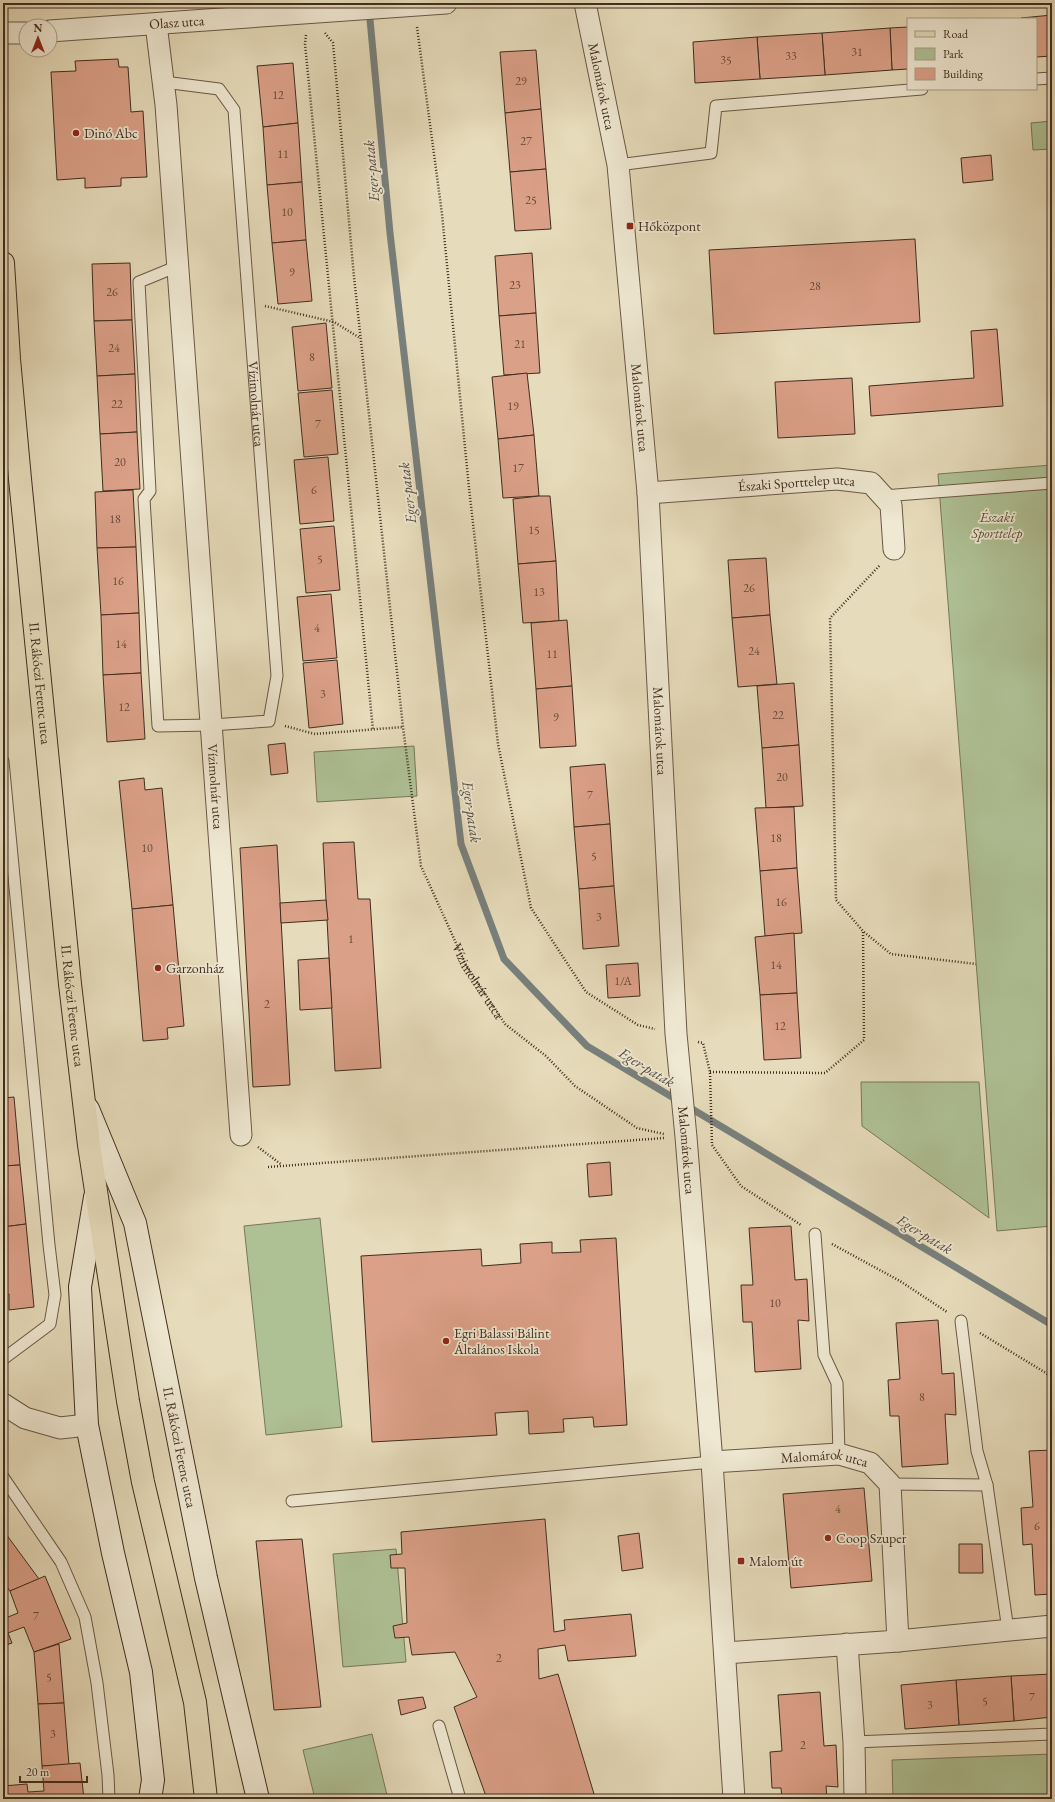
<svg xmlns="http://www.w3.org/2000/svg" width="1055" height="1802" viewBox="0 0 1055 1802" font-family="'EB Garamond',serif">
<style>
.green{fill:#aec195;stroke:#78775a}
.lines{fill:none;stroke-linecap:round;stroke-linejoin:round}
.stream{stroke:#78807d;stroke-width:7}
.building{fill:#dba088;stroke:#412d1f}
.lane-casing{stroke:#6a5846;stroke-width:13}
.street-casing{stroke:#6a5846;stroke-width:23}
.secondary-casing{stroke:#412d1f;stroke-width:24}
.primary-casing{stroke:#412d1f;stroke-width:24}
.path{stroke:#412d1f;stroke-width:2.5;stroke-dasharray:1 2;stroke-linecap:butt}
.lane{stroke:#efe8d2;stroke-width:11}
.street{stroke:#efe8d2;stroke-width:21}
.secondary{stroke:#efe8d2;stroke-width:22}
.primary{stroke:#e6dbba;stroke-width:22}
.poi-dot{fill:#8f2418;stroke:#efe8d2;stroke-width:1.5}
.labels{text-anchor:middle;dominant-baseline:central;stroke-width:3.5;stroke-linejoin:round;paint-order:stroke}
.number-label{font-size:12px;fill:#684a39}
.street-label{font-size:14px;fill:#412d1f;stroke:#efe8d2}
.poi-label{font-size:14px;fill:#412d1f;stroke:#efe8d2;text-anchor:start}
.park-label{font-size:14px;font-style:italic;fill:#574b37;stroke:#efe8d2}
.water-label{font-size:15px;font-style:italic;fill:#53493e;stroke:#efe8d2}
</style>
<rect width="100%" height="100%" fill="#e6dbba"/>
<filter id="stains"><feTurbulence type="fractalNoise" baseFrequency=".005" numOctaves="4"/><feColorMatrix values="0 0 0 0 .2 0 0 0 0 .09 0 0 0 0 .02 0 0 0 .5 -.17"/></filter>
<radialGradient id="worn" r=".72"><stop offset=".6" stop-color="#630" stop-opacity="0"/><stop offset="1" stop-color="#630" stop-opacity=".3"/></radialGradient>
<!-- green -->
<g class="green">
<path d="M1052,121V149L1033,150L1031,123Z"/>
<path d="M1052,465V1226L997,1231L938,474Z"/>
<path d="M414,746L417,796L317,802L314,752Z"/>
<path d="M861,1082H979L989,1218L862,1126Z"/>
<path d="M320,1218L342,1427L266,1435L244,1226Z"/>
<path d="M396,1549L406,1662L343,1667L333,1554Z"/>
<path d="M372,1734L388,1799H315L303,1750Z"/>
<path d="M1052,1754V1799H893L892,1760Z"/>
</g>
<g class="lines">
<!-- stream -->
<path class="stream" d="M369,9L390,233L461,844L504,959L587,1046L1052,1325"/>
</g>
<!-- building -->
<g class="building">
<path d="M1052,15V56L1036,57V19L1021,18Z"/>
<path d="M908,27V69L892,70L890,28Z"/>
<path d="M890,28L892,70L825,75L822,33Z"/>
<path d="M822,33L825,75L760,79L757,37Z"/>
<path d="M757,37L760,79L695,83L693,42Z"/>
<path d="M536,50L541,109L505,113L500,52Z"/>
<path d="M118,59L119,67H128L131,112L143,111L147,177L121,178V186L85,188V178L57,180L51,72L76,71L75,61Z"/>
<path d="M293,63L298,123L263,127L257,66Z"/>
<path d="M541,109L546,169L510,172L505,113Z"/>
<path d="M298,123L302,182L267,185L263,127Z"/>
<path d="M991,155L993,180L963,183L961,158Z"/>
<path d="M546,169L551,229L515,231L510,172Z"/>
<path d="M302,182L306,240L272,243L267,185Z"/>
<path d="M915,239L920,322L714,334L709,250Z"/>
<path d="M306,240L312,301L278,304L272,243Z"/>
<path d="M532,253L536,313L499,316L495,256Z"/>
<path d="M130,263L132,320L94,321L92,264Z"/>
<path d="M536,313L540,373L504,375L499,316Z"/>
<path d="M132,320L135,374L97,376L94,321Z"/>
<path d="M326,323L332,388L298,391L292,327Z"/>
<path d="M997,329L1003,406L871,416L869,386L974,378L971,331Z"/>
<path d="M527,373L534,435L498,439L492,377Z"/>
<path d="M135,374L137,432L100,434L97,376Z"/>
<path d="M852,378L855,434L778,438L775,382Z"/>
<path d="M332,390L338,454L304,457L298,393Z"/>
<path d="M137,432L140,489L103,491L100,434Z"/>
<path d="M534,435L539,496L503,498L498,439Z"/>
<path d="M328,457L334,521L300,524L294,460Z"/>
<path d="M133,490L136,547L97,548L95,492Z"/>
<path d="M539,496H550L556,561L518,564L513,499Z"/>
<path d="M334,526L340,590L306,593L300,529Z"/>
<path d="M136,547L139,613L101,615L97,548Z"/>
<path d="M766,558L770,615L732,618L728,560Z"/>
<path d="M556,561L559,621L523,623L518,564Z"/>
<path d="M331,594L337,658L303,661L297,597Z"/>
<path d="M139,613L141,673L103,675L101,615Z"/>
<path d="M770,615L777,684L738,687L732,618Z"/>
<path d="M567,620L572,686L536,689L531,623Z"/>
<path d="M337,660L343,724L309,728L303,663Z"/>
<path d="M141,673L145,739L107,742L103,675Z"/>
<path d="M794,683L799,745L762,748L757,686Z"/>
<path d="M572,686L576,746L540,748L536,689Z"/>
<path d="M285,743L288,773L271,775L268,745Z"/>
<path d="M799,745L803,806L766,808L762,748Z"/>
<path d="M605,764L610,824L574,827L570,767Z"/>
<path d="M144,778L145,790L162,788L173,905L132,909L119,781Z"/>
<path d="M794,807L797,868L760,871L755,808Z"/>
<path d="M610,824L614,886L579,889L574,827Z"/>
<path d="M354,842L358,899H370L381,1068L335,1071L323,843Z"/>
<path d="M277,845L290,1085L253,1087L240,848Z"/>
<path d="M797,868L802,933L765,936L760,871Z"/>
<path d="M614,886L619,946L583,949L579,889Z"/>
<path d="M326,900L328,920L281,923L280,903Z"/>
<path d="M173,905L184,1026L167,1028L168,1039L143,1041L132,909Z"/>
<path d="M794,933L797,993L760,995L755,937Z"/>
<path d="M329,958L332,1008L300,1010L298,960Z"/>
<path d="M638,963L640,996L608,998L606,965Z"/>
<path d="M797,993L801,1058L764,1060L760,995Z"/>
<path d="M14,1097L20,1165L3,1166V1098Z"/>
<path d="M610,1162L612,1195L589,1197L587,1164Z"/>
<path d="M20,1165L26,1224L3,1227V1166Z"/>
<path d="M26,1224L34,1307L9,1310V1294L3,1295V1227Z"/>
<path d="M791,1226L795,1280L807,1279L809,1321L798,1320L801,1369L755,1372L752,1322H743L741,1285H753L749,1228Z"/>
<path d="M616,1238L627,1425L594,1427L593,1417L563,1419L564,1432L529,1434L528,1411L495,1413L497,1435L372,1442L361,1256L481,1249L482,1266L521,1263L520,1244L552,1242V1253L581,1252L580,1240Z"/>
<path d="M938,1320L942,1374L954,1373L956,1415L945,1414L948,1464L902,1467L899,1416H890L888,1380L900,1379L896,1323Z"/>
<path d="M1052,1450V1594L1035,1595L1032,1544L1023,1545L1021,1508L1033,1507L1029,1451Z"/>
<path d="M864,1488L872,1581L791,1588L783,1494Z"/>
<path d="M545,1519L554,1632L565,1630L564,1620L631,1614L636,1656L568,1661L565,1645L538,1649L539,1679L558,1674L594,1794L581,1799H487L454,1707L477,1697L455,1652L412,1655L409,1637L395,1638L393,1626L407,1623L405,1568H391L390,1555L402,1554L401,1532Z"/>
<path d="M3,1530L39,1579L10,1591L3,1582Z"/>
<path d="M639,1533L643,1568L622,1571L618,1536Z"/>
<path d="M302,1539L321,1707L274,1710L256,1541Z"/>
<path d="M959,1544H982L983,1573H959Z"/>
<path d="M45,1576L71,1639L34,1652L24,1627L8,1633L12,1643L3,1646V1619L18,1613L10,1591Z"/>
<path d="M59,1644L64,1703L38,1704L34,1652Z"/>
<path d="M1052,1674V1717L1014,1721L1011,1676Z"/>
<path d="M1011,1676L1014,1721L959,1725L956,1680Z"/>
<path d="M956,1680L959,1725L905,1729L901,1685Z"/>
<path d="M820,1692L824,1746L836,1745L838,1787L826,1786L827,1799H782L781,1788H772L770,1752L782,1751L778,1695Z"/>
<path d="M423,1697L426,1708L401,1715L398,1700Z"/>
<path d="M64,1703L69,1765L42,1766L38,1704Z"/>
<path d="M80,1763L84,1799H3V1786L27,1784L28,1792L44,1791L42,1766Z"/>
</g>
<g class="lines">
<!-- lane casing -->
<g class="lane-casing">
<g id="lane">
<path d="M1036,79L1052,78"/>
<path id="s2" d="M164,82L219,89L234,110L277,676L269,721L211,725L158,726L144,499L150,491L139,282L178,266"/>
<path d="M618,165L711,153L716,106L922,89"/>
<path d="M883,496L1052,483"/>
<path d="M3,761L49,1245L55,1295L50,1324L3,1359"/>
<path d="M815,1234L824,1355L837,1383L839,1454"/>
<path d="M961,1321L977,1451L987,1485"/>
<path d="M3,1477L61,1562L85,1617L97,1683L108,1775L109,1799"/>
<path d="M890,1484L987,1485L1008,1630"/>
<path d="M292,1501L712,1462"/>
<path d="M439,1726L460,1799"/>
<path d="M854,1742L1052,1734"/>
</g>
</g>
<!-- street casing -->
<g class="street-casing">
<g id="street">
<path id="s3" d="M585,3L618,165L648,493L676,1034L686,1137L712,1462L734,1799"/>
<path id="s4" d="M156,24L166,105L241,1135"/>
<path id="s5" d="M50,31L446,3"/>
<path d="M3,33H26"/>
<path id="s6" d="M648,493L837,479L871,483L891,505L894,549"/>
<path d="M3,1404L25,1418L60,1428L87,1425"/>
<path id="s7" d="M712,1462L839,1454L870,1463L890,1484L898,1641L725,1653"/>
<path d="M898,1641L1052,1626"/>
<path d="M847,1644L854,1742L855,1799"/>
</g>
</g>
<!-- secondary casing -->
<g class="secondary-casing">
<g id="secondary">
<path id="s8" d="M88,1109L135,1223L206,1578L258,1799"/>
<path d="M95,1197L80,1287L87,1425L113,1553L141,1672L153,1780L150,1799"/>
</g>
</g>
<!-- primary casing -->
<g class="primary-casing">
<g id="primary">
<path id="s9" d="M3,263L9,359L20,479L70,984L89,1145L128,1401L143,1482L195,1702L206,1799"/>
</g>
</g>
<!-- path -->
<g class="path">
<path d="M417,27L442,214L469,488L498,744L531,908L586,992L638,1025L655,1029"/>
<path id="s1" d="M325,33L333,43L354,277L403,727L421,866L466,965L505,1024L546,1056L575,1086L637,1128L664,1134"/>
<path d="M306,35L305,44L373,730"/>
<path d="M265,306L334,322L360,338"/>
<path d="M285,726L315,734L403,727"/>
<path d="M864,932L891,954L976,964"/>
<path d="M698,1042L703,1043L710,1072L712,1145L741,1186L801,1225"/>
<path d="M710,1072L825,1073L864,1040L863,931L836,900L830,618L880,565"/>
<path d="M258,1147L282,1165"/>
<path d="M268,1167L664,1138"/>
<path d="M832,1244L900,1281L947,1312"/>
<path d="M980,1333L1046,1373L1052,1378"/>
</g>
<!-- lane -->
<use href="#lane" class="lane"/>
<!-- street -->
<use href="#street" class="street"/>
<!-- secondary -->
<use href="#secondary" class="secondary"/>
<!-- primary -->
<use href="#primary" class="primary"/>
</g>
<!-- markers -->
<g class="poi-dot">
<circle cx="76" cy="133" r="4"/>
<rect x="626" y="222" width="8" height="8" rx="2"/>
<circle cx="158" cy="968" r="4"/>
<circle cx="446" cy="1341" r="4"/>
<circle cx="828" cy="1538" r="4"/>
<rect x="737" y="1557" width="8" height="8" rx="2"/>
</g>
<g class="labels">
<!-- number labels -->
<g class="number-label">
<text x="857" y="52">31</text>
<text x="791" y="56">33</text>
<text x="726" y="60">35</text>
<text x="521" y="81">29</text>
<text x="278" y="95">12</text>
<text x="526" y="141">27</text>
<text x="283" y="154">11</text>
<text x="531" y="200">25</text>
<text x="287" y="212">10</text>
<text x="292" y="272">9</text>
<text x="515" y="285">23</text>
<text x="815" y="286">28</text>
<text x="112" y="292">26</text>
<text x="520" y="344">21</text>
<text x="114" y="348">24</text>
<text x="312" y="357">8</text>
<text x="117" y="404">22</text>
<text x="513" y="406">19</text>
<text x="318" y="424">7</text>
<text x="120" y="462">20</text>
<text x="518" y="468">17</text>
<text x="314" y="490">6</text>
<text x="115" y="519">18</text>
<text x="534" y="530">15</text>
<text x="320" y="559">5</text>
<text x="118" y="581">16</text>
<text x="749" y="588">26</text>
<text x="539" y="592">13</text>
<text x="317" y="628">4</text>
<text x="121" y="644">14</text>
<text x="754" y="651">24</text>
<text x="552" y="654">11</text>
<text x="323" y="694">3</text>
<text x="124" y="707">12</text>
<text x="778" y="715">22</text>
<text x="556" y="717">9</text>
<text x="782" y="777">20</text>
<text x="590" y="795">7</text>
<text x="776" y="838">18</text>
<text x="147" y="848">10</text>
<text x="594" y="856">5</text>
<text x="781" y="902">16</text>
<text x="599" y="917">3</text>
<text x="351" y="939">1</text>
<text x="776" y="965">14</text>
<text x="623" y="981">1/A</text>
<text x="267" y="1004">2</text>
<text x="780" y="1026">12</text>
<text x="775" y="1303">10</text>
<text x="922" y="1397">8</text>
<text x="838" y="1509">4</text>
<text x="1037" y="1526">6</text>
<text x="36" y="1616">7</text>
<text x="499" y="1658">2</text>
<text x="49" y="1677">5</text>
<text x="1032" y="1697">7</text>
<text x="985" y="1701">5</text>
<text x="930" y="1705">3</text>
<text x="53" y="1734">3</text>
<text x="803" y="1745">2</text>
</g>
<!-- street labels -->
<g class="street-label">
<text stroke="none"><textPath href="#s5" startOffset="127">Olasz utca</textPath></text>
<text stroke="none"><textPath href="#s3" startOffset="85">Malomárok utca</textPath></text>
<text stroke="none"><textPath href="#s2" startOffset="376">Vízimolnár utca</textPath></text>
<text stroke="none"><textPath href="#s3" startOffset="409">Malomárok utca</textPath></text>
<text stroke="none"><textPath href="#s6" startOffset="149">Északi Sporttelep utca</textPath></text>
<text stroke="none"><textPath href="#s9" startOffset="422">II. Rákóczi Ferenc utca</textPath></text>
<text stroke="none"><textPath href="#s3" startOffset="733">Malomárok utca</textPath></text>
<text stroke="none"><textPath href="#s4" startOffset="765">Vízimolnár utca</textPath></text>
<text stroke="none"><textPath href="#s1" startOffset="969">Vízimolnár utca</textPath></text>
<text stroke="none"><textPath href="#s9" startOffset="746">II. Rákóczi Ferenc utca</textPath></text>
<text stroke="none"><textPath href="#s3" startOffset="1153">Malomárok utca</textPath></text>
<text stroke="none"><textPath href="#s8" startOffset="352">II. Rákóczi Ferenc utca</textPath></text>
<text stroke="none"><textPath href="#s7" startOffset="113">Malomárok utca</textPath></text>
</g>
<!-- poi labels -->
<g class="poi-label">
<text x="84" y="133">Dinó Abc</text>
<text x="638" y="226">Hőközpont</text>
<text x="166" y="968">Garzonház</text>
<text x="454" y="1333">Egri Balassi Bálint<tspan x="454" dy="16">Általános Iskola</tspan></text>
<text x="836" y="1538">Coop Szuper</text>
<text x="749" y="1561">Malom út</text>
</g>
<!-- park labels -->
<g class="park-label">
<text x="997" y="517">Északi<tspan x="997" dy="16">Sporttelep</tspan></text>
</g>
<!-- water labels -->
<g class="water-label">
<text transform="translate(371 171) rotate(-95)">Eger-patak</text>
<text transform="translate(407 493) rotate(-97)">Eger-patak</text>
<text transform="translate(472 812) rotate(82)">Eger-patak</text>
<text transform="translate(647 1067) rotate(31)">Eger-patak</text>
<text transform="translate(925 1234) rotate(31)">Eger-patak</text>
</g>
</g>
<!-- margin -->
<rect width="1055" height="1802" fill="none" stroke="#e6dbba" stroke-width="16"/>
<rect x="4" y="4" width="1047" height="1794" fill="none" stroke="#412d1f" stroke-width="2"/>
<rect x="8" y="8" width="1039" height="1786" fill="none" stroke="#412d1f"/>
<!-- legend -->
<rect x="907" y="18" width="130" height="72" fill="#efe8d2" stroke="#a99d8a"/>
<rect x="915" y="31" width="20" height="6" fill="#e6dbba" stroke="#a99d8a"/>
<text x="943" y="38" font-size="12" fill="#412d1f">Road</text>
<rect x="915" y="48" width="20" height="12" fill="#aec195" stroke="#a99d8a"/>
<text x="943" y="58" font-size="12" fill="#412d1f">Park</text>
<rect x="915" y="68" width="20" height="12" fill="#dba088" stroke="#a99d8a"/>
<text x="943" y="78" font-size="12" fill="#412d1f">Building</text>
<!-- north arrow -->
<g transform="translate(38 38)"><circle r="19" fill="#efe8d2" stroke="#a99d8a"/>
<path d="M0-3L7 15L0 10L-7 15Z" fill="#8f2418"/>
<text y="-6" font-size="11" font-weight="bold" text-anchor="middle" fill="#412d1f">N</text>
</g>
<!-- scale -->
<path d="M20 1776v6h67v-6" fill="none" stroke="#412d1f" stroke-width="2"/>
<text x="26" y="1776" font-size="12" fill="#412d1f" stroke="#efe8d2" stroke-width="3" paint-order="stroke">20 m</text>
<rect width="100%" height="100%" filter="url(#stains)"/>
<rect width="100%" height="100%" fill="url(#worn)"/>
</svg>
